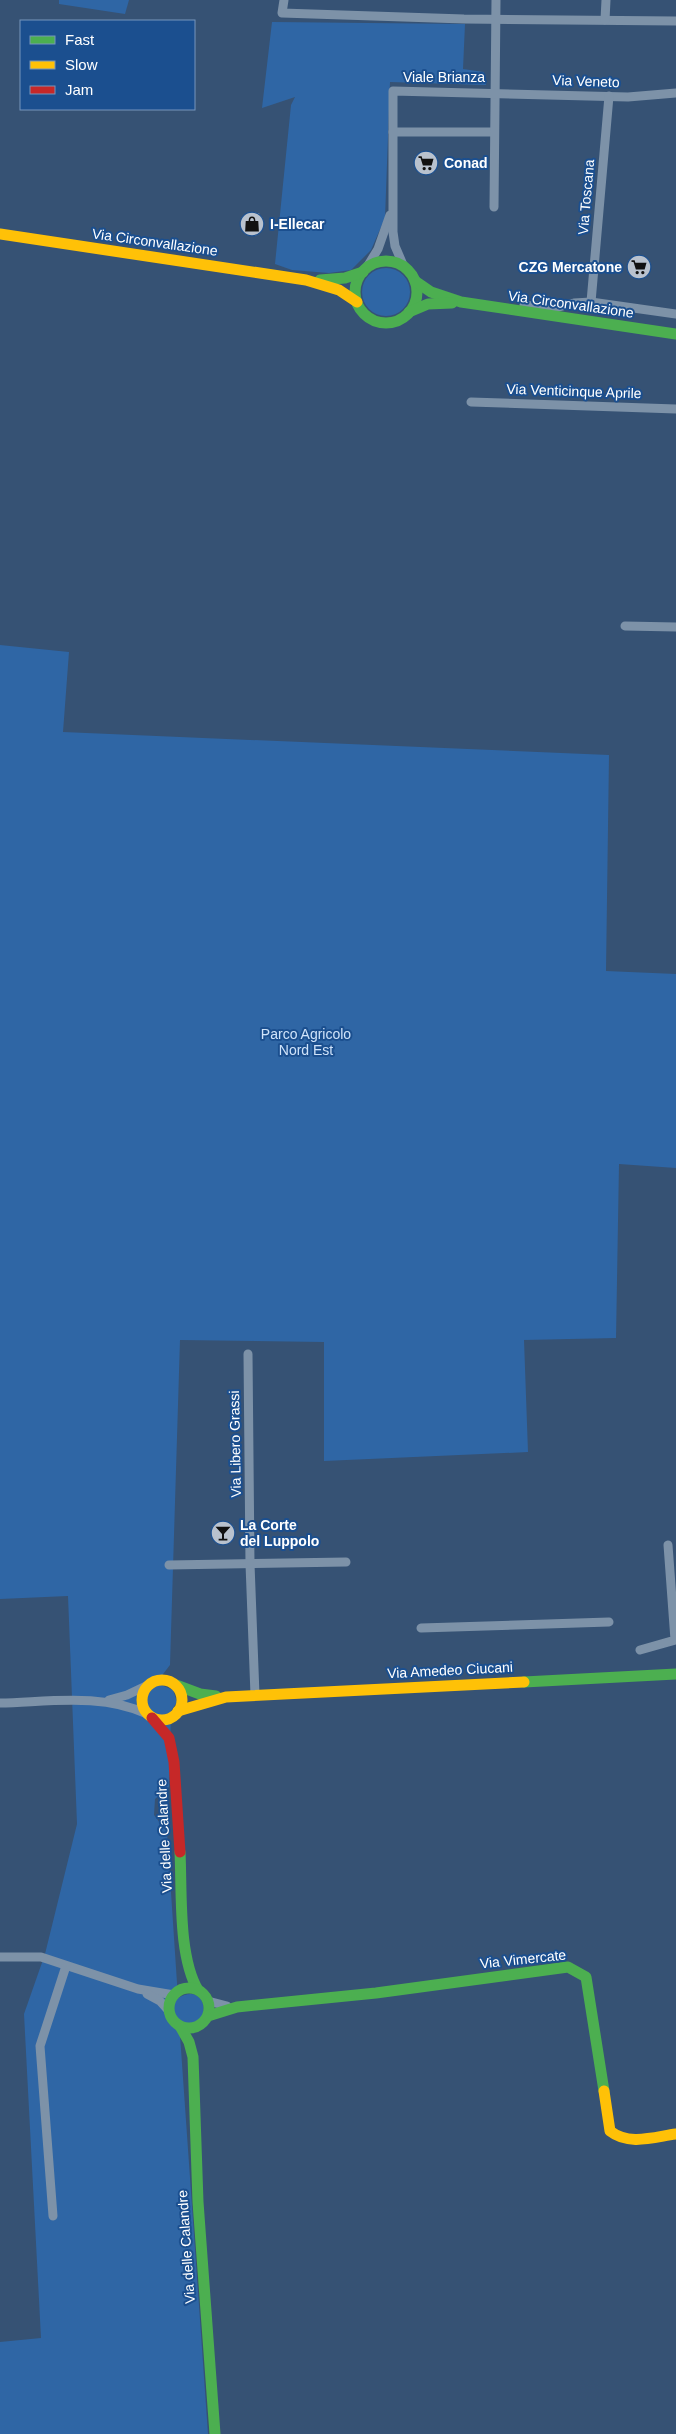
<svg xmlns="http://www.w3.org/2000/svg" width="676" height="2434" viewBox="0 0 676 2434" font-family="Arial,sans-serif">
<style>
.green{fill:#2f66a5}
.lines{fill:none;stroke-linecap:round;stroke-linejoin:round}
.street{stroke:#7d92a8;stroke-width:9}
.fast{stroke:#4caf50;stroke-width:11}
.slow{stroke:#ffc107;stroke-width:11}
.jam{stroke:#c62828;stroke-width:11}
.labels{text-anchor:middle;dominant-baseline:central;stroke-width:4;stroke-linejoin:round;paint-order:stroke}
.street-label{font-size:14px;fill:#fff;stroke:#1b4f8f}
.poi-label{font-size:14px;font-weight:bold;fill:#fff;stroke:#1b4f8f;text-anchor:start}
.park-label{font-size:14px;fill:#cfe3fa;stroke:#1b4f8f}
</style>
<rect width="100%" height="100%" fill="#365274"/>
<!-- green -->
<g class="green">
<path d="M59,0H129L125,14L59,4Z"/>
<path d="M272,22L465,24L463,69L484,72L486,85L390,82L385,218L371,250L351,270L329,273L292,270L275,264L291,105L295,97L262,108Z"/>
<circle cx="386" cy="292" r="24"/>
<path d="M0,645L69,652L63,732L609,755L606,971L676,974V1168L619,1164L616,1338L524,1340L528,1452L324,1461V1342L180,1340L170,1665L160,1678L159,1684L173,1690L177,1702L171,1711L169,1787L155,1799L154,1815L167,1832L178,1998C210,1979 214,2035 179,2021L208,2434H0V2342L41,2338L24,2014L45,1954L77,1824L68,1596L0,1599Z"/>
</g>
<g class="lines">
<!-- street -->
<g class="street">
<path d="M284,0L282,13L464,19L676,21"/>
<path d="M605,20L606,0"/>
<path d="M393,132H494"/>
<path d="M494,207L496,0"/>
<path d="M367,267L378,249L390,215"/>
<path d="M404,267L395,246L393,232V91L628,97L676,93"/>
<path d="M591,302L609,96"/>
<path d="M524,305L555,308L574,303L591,302L676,314"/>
<path d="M471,402L676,409"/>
<path d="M625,626L676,627"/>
<path d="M248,1354L250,1564L255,1695"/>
<path d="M169,1565L346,1562"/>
<path d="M421,1628L609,1622"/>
<path d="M640,1650L675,1640L668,1545"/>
<path d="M109,1700L127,1695L146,1686"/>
<path d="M0,1703C49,1702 102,1693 147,1714"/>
<path d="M0,1957H41L138,1989L174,1995"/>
<path d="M147,1994L160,2001L169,2011"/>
<path d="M208,2001L227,2006"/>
<path d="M53,2216L40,2046L66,1966"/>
</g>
<!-- fast -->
<g class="fast">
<circle cx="386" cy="292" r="31"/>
<path d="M320,280L345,278L363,272"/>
<path d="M415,281L431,292L461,302L676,334"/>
<path d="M409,312L428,304L452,303"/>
<path d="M524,1682L676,1674"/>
<path d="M176,1685L200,1694L216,1696"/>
<path d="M180,1852C182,1892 178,1956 198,1990"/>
<circle cx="189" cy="2008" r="20"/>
<path d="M208,2016L237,2007L376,1993L568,1967L586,1977L604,2091"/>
<path d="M180,2026L189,2042L193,2057L198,2202L215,2434"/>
</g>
<!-- slow -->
<g class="slow">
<path d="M0,234L306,280L339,290L357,302"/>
<circle cx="162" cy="1700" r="20"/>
<path d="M178,1711L226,1697L524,1682"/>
<path d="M604,2091L610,2131C629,2146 654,2137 676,2134"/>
</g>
<!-- jam -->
<path class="jam" d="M152,1718L169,1738L174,1762L180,1852"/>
</g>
<!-- icons -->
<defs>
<g id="supermarket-disc" transform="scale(1.25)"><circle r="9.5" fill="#b9c2ce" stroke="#1b4f8f"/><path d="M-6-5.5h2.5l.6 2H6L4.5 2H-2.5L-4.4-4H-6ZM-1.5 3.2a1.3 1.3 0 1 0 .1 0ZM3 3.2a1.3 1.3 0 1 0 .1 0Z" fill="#111"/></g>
<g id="shop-disc" transform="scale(1.25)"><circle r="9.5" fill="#b9c2ce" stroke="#1b4f8f"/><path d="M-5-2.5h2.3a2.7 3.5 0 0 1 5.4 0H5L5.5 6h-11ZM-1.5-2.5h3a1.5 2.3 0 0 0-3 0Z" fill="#111"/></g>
<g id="bar-disc" transform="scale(1.25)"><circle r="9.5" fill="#b9c2ce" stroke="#1b4f8f"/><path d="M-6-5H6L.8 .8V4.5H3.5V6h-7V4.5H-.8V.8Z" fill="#111"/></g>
</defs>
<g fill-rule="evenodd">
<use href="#supermarket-disc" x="426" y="163"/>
<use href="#shop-disc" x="252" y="224"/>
<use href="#supermarket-disc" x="639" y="267"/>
<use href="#bar-disc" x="223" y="1533"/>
</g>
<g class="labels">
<!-- street labels -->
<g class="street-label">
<text x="444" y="77">Viale Brianza</text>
<text transform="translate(586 81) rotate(2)">Via Veneto</text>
<text transform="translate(586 197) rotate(-85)">Via Toscana</text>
<text transform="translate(155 242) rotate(8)">Via Circonvallazione</text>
<text transform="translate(571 304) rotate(8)">Via Circonvallazione</text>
<text transform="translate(574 391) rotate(2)">Via Venticinque Aprile</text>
<text transform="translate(235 1444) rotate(-91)">Via Libero Grassi</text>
<text transform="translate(450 1670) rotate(-3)">Via Amedeo Ciucani</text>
<text transform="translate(164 1836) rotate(-93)">Via delle Calandre</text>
<text transform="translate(523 1959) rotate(-6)">Via Vimercate</text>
<text transform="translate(186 2247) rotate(-94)">Via delle Calandre</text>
</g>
<!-- poi labels -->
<g class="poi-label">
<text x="444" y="163">Conad</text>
<text x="270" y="224">I-Ellecar</text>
<text x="622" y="267" text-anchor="end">CZG Mercatone</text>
<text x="240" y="1525">La Corte<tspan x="240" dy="16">del Luppolo</tspan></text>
</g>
<!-- park labels -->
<g class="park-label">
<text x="306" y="1034">Parco Agricolo<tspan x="306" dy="16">Nord Est</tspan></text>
</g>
</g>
<!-- legend -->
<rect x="20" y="20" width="175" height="90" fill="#1b4f8f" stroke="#7695bc"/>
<rect x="30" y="36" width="25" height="8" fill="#4caf50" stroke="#7695bc"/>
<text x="65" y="45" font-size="15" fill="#ffffff">Fast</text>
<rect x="30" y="61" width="25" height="8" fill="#ffc107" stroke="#7695bc"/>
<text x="65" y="70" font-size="15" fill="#ffffff">Slow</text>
<rect x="30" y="86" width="25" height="8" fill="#c62828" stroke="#7695bc"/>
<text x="65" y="95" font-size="15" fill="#ffffff">Jam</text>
</svg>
